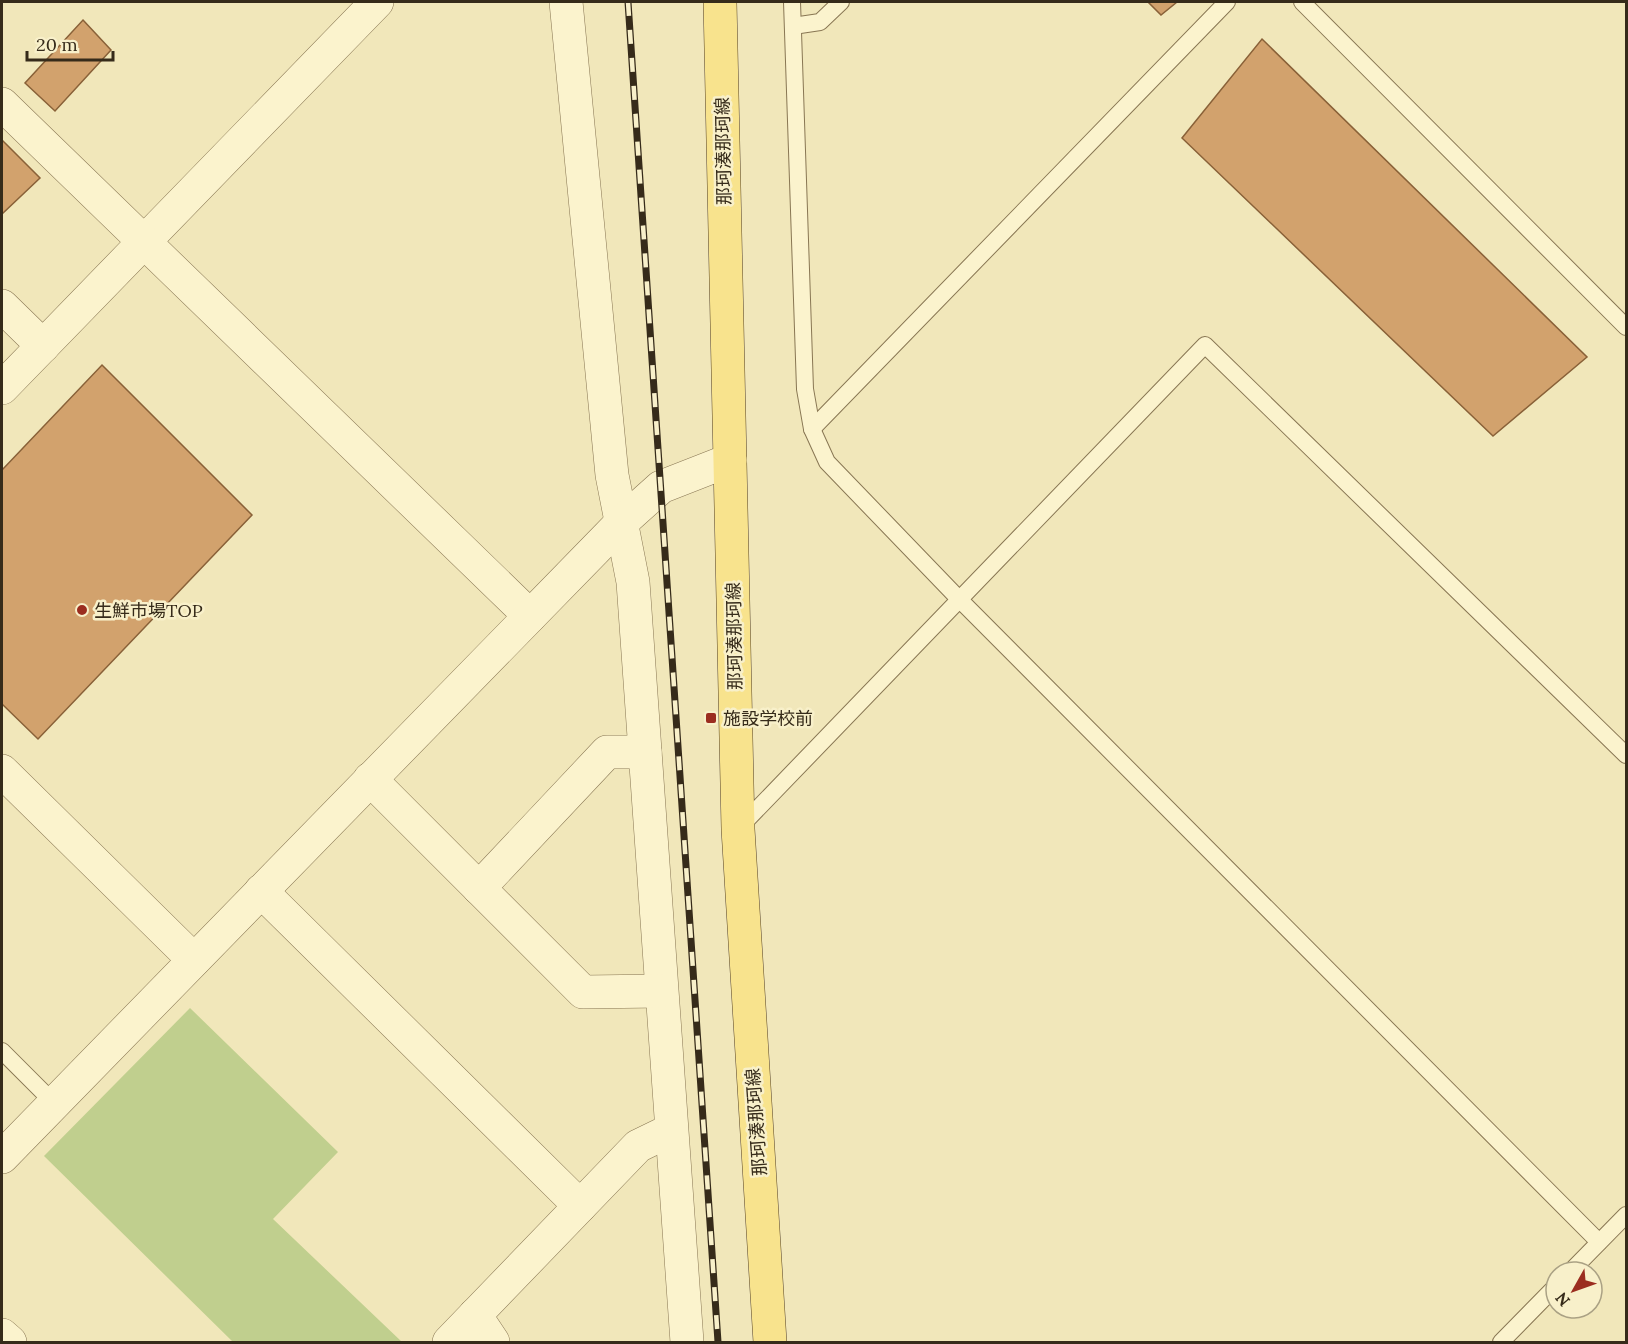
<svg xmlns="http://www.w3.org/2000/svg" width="1628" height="1344" viewBox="0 0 1628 1344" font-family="Lora,'Noto Sans JP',serif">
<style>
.green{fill:#c0cf8e}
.building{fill:#d2a26d;stroke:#896138;stroke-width:1.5}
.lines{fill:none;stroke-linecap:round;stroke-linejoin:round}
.service-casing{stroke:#887653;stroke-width:18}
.minor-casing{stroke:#887653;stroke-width:34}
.tertiary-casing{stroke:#887653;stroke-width:34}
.primary-casing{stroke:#554229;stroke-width:34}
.service{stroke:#fbf3cd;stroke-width:16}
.minor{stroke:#fbf3cd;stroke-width:33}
.tertiary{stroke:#fbf3cd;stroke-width:33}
.primary{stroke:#f8e38d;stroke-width:33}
.rail-casing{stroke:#362b1a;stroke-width:7}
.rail{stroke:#f8f0ca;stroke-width:4.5;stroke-dasharray:14;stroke-linecap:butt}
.poi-dot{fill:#9b2d1f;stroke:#f8f0ca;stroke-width:2}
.labels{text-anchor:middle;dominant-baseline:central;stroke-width:5;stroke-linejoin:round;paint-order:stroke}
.street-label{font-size:18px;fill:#362b1a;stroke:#f8f0ca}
.poi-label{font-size:18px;fill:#362b1a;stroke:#f8f0ca;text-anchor:start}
</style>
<rect width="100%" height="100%" fill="#f1e7ba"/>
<!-- green -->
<path class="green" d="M190,1008L338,1152L273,1219L402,1342H233L44,1156Z"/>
<!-- building -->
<g class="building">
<path d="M1148,2H1177L1161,15Z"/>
<path d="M83,20L111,50L55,111L25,83Z"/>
<path d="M1262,39L1587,357L1493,436L1182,138Z"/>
<path d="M2,140L40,178L2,214Z"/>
<path d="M102,365L252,515L38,739L2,704V470Z"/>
</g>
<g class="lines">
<!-- service casing -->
<g class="service-casing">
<g id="service">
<path d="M792,2L805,389L812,429L827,462L959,599L1599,1242"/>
<path d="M1302,2L1626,327"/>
<path d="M793,26L820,22L841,2"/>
<path d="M812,429L1227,2"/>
<path d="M739,828L1205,345L1626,755"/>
<path d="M2,1051L54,1103"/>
<path d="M1570,1272L1626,1215"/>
<path d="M1501,1342L1556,1286"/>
</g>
</g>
<!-- minor casing -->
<g class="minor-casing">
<g id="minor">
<path d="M566,2L612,475L633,582L687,1342"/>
<path d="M2,306L43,346"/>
<path d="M2,388L377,2"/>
<path d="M2,771L194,960"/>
<path d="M370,779L583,992L661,991"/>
<path d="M479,888L607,752H645"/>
<path d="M261,891L580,1206"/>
<path d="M475,1315L493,1342"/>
<path d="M2,1335L10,1342"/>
<path d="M449,1342L638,1146L671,1130"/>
</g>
</g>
<!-- tertiary casing -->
<g class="tertiary-casing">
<g id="tertiary">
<path d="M2,104L530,616"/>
<path d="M2,1157L622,522L661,487L730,460"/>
</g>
</g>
<!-- primary casing -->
<g class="primary-casing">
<path id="primary" d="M720,2L738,829L770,1342"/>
</g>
<!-- service -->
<use href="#service" class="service"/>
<!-- minor -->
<use href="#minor" class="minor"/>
<!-- tertiary -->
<use href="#tertiary" class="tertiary"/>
<!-- primary -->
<use href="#primary" class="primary"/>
<!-- rail casing -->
<g class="rail-casing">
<path id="rail" d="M628,2L718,1342"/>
</g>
<!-- rail -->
<use href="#rail" class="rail"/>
</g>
<!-- markers -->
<g class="poi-dot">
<circle cx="82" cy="610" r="6"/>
<rect x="705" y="712" width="12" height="12" rx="3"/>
</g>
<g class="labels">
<!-- street labels -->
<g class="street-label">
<text transform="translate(723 151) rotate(-91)">那珂湊那珂線</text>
<text transform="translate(734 636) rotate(-91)">那珂湊那珂線</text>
<text transform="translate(756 1122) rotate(-94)">那珂湊那珂線</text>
</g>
<!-- poi labels -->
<g class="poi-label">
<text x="94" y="610">生鮮市場TOP</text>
<text x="723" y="718">施設学校前</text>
</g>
</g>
<!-- border -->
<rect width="1628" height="1344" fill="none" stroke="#362b1a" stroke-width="6"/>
<!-- north arrow -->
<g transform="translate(1574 1290) rotate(230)"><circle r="28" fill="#f8f0ca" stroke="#aaa184" stroke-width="1.5"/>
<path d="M0-4.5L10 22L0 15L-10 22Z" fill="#9b2d1f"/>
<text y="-9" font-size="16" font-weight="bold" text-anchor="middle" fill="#362b1a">N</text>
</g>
<!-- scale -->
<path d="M27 51v9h86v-9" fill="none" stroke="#362b1a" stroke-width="3"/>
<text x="36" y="51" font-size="18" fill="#362b1a" stroke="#f8f0ca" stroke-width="4.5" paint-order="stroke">20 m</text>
</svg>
